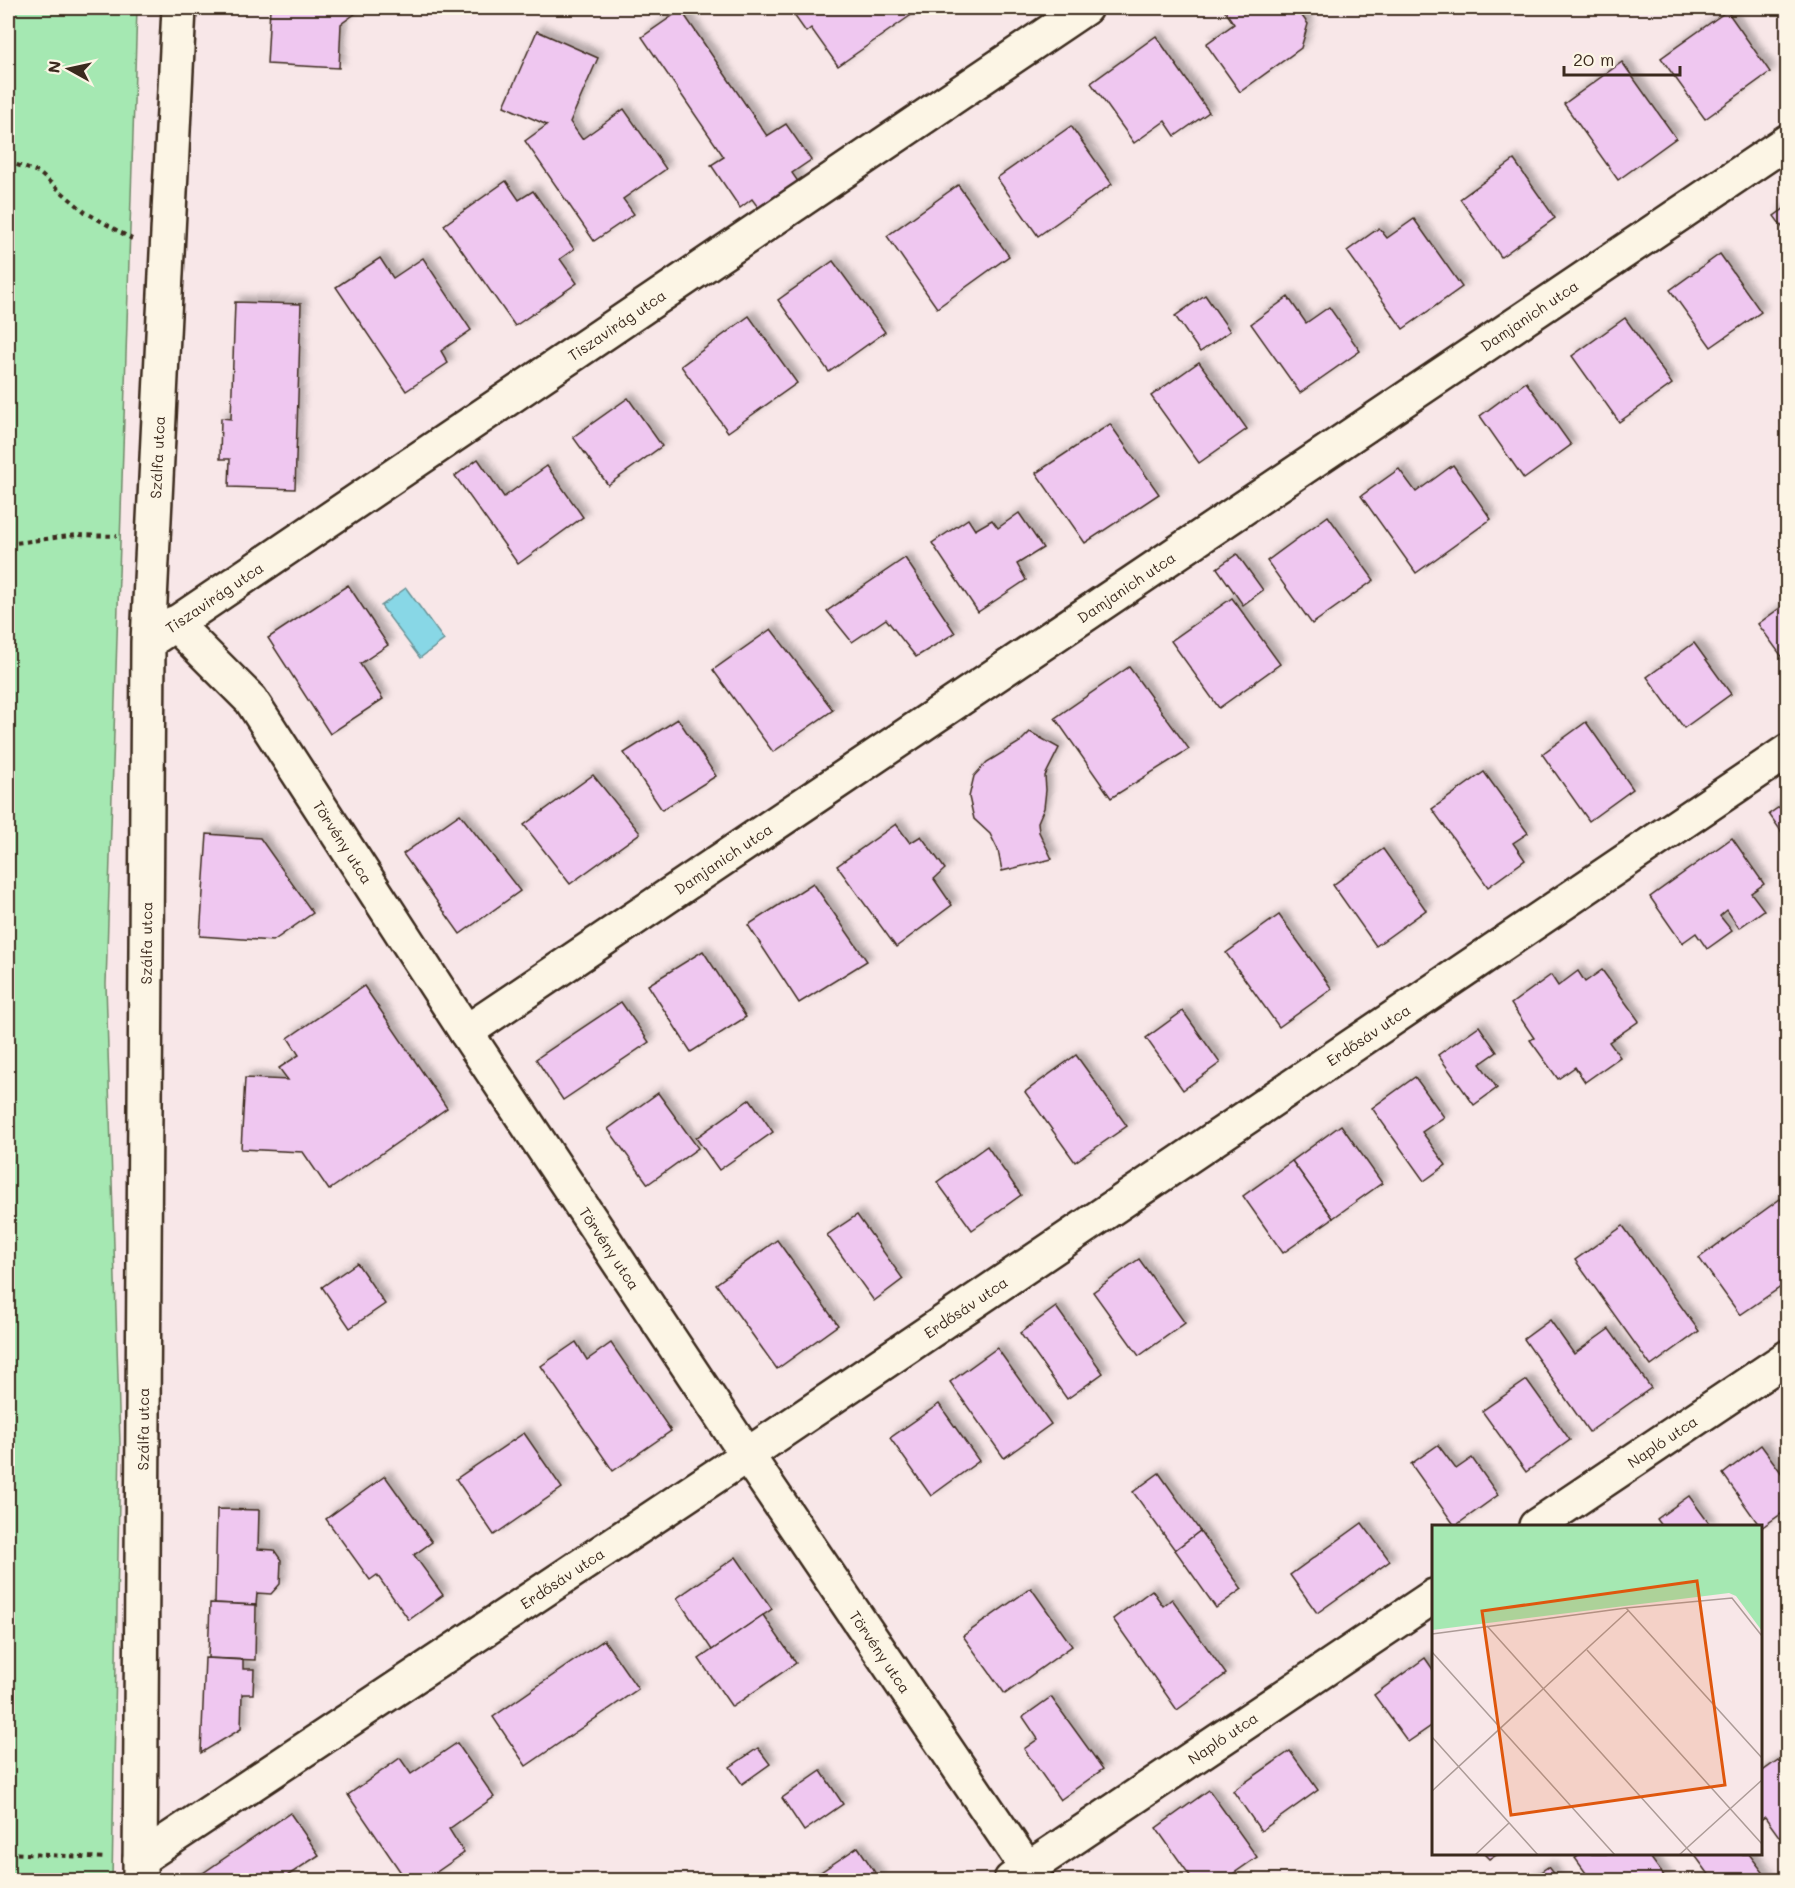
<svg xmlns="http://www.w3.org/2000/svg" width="1795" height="1888" viewBox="0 0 1795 1888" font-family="Mali,sans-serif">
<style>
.green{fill:#a5e8b2;stroke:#708968;stroke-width:1.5}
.water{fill:#88d7e6;stroke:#699296;stroke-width:1.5}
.building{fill:#efc7f0;stroke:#3b2a1e;stroke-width:1.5;filter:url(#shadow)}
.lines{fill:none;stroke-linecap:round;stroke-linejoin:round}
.street-casing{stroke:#3b2a1e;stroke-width:38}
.path{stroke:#3b2a1e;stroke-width:4;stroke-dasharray:4.5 4.5;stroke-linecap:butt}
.street{stroke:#fcf5e5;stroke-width:33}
.labels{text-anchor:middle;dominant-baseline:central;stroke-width:4.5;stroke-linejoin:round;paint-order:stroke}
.street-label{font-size:15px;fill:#3b2a1e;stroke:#fcf5e5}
.inset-road{fill:none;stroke:#ac9b97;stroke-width:1.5}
.view{fill:#df570d;fill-opacity:0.15;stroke:#df570d;stroke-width:3}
.inset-edge{fill:none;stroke:#3b2a1e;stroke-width:3}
</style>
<defs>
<filter id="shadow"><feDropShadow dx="5.5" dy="-5.5" stdDeviation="3" flood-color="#0004"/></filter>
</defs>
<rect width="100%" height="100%" fill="#f8e7e8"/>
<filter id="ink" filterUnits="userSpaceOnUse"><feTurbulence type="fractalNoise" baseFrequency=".0167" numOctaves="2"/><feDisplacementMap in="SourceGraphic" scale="12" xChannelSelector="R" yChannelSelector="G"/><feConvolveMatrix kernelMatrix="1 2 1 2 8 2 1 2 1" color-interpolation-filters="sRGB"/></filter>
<g filter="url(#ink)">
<!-- green -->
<path class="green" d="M8,8H137L106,984L120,1443L112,1880H8Z"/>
<!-- water -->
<path class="water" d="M406,588L444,640L420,658L381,606Z"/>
<!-- building -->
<g class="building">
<path d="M270,8H363L341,24L339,68L267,64Z"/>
<path d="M789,8H919L920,9L838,66L811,28L806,32Z"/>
<path d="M1223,8H1296L1308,24L1301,48L1240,92L1206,44L1234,24Z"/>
<path d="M681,10L767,136L786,124L811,160L792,173L799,183L760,210L752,199L740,208L711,165L724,157L642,37Z"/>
<path d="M1727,11L1770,72L1705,119L1661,58Z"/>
<path d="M537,31L598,58L570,122L582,139L624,109L666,169L623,199L634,214L594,241L525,141L547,125L504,106Z"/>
<path d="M1156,36L1209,112L1175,136L1165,121L1134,143L1091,83Z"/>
<path d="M1622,62L1676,138L1618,180L1564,104Z"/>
<path d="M1071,126L1112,184L1038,236L997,178Z"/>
<path d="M1514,160L1555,218L1501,257L1460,199Z"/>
<path d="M506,181L519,200L533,191L574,249L560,259L577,283L515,326L444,225Z"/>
<path d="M958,185L1009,256L937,308L887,236Z"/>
<path d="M1788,206V235L1774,216Z"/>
<path d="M1414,219L1462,287L1403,329L1347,251L1379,228L1387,238Z"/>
<path d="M1720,254L1761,312L1711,347L1670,290Z"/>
<path d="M380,258L393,278L423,258L471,330L441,351L448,363L406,391L336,287Z"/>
<path d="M833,261L885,332L829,372L778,300Z"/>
<path d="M1205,295L1230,331L1200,352L1175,316Z"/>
<path d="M1288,297L1306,323L1329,307L1360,351L1300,393L1251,324Z"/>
<path d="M235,302L301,304L295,489L229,487L230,459H220L221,418L231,419Z"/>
<path d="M749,316L797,383L728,432L681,366Z"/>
<path d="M1625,318L1672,384L1619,422L1572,356Z"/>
<path d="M1199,362L1247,429L1199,463L1151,396Z"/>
<path d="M1526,382L1571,445L1524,479L1480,416Z"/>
<path d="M628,398L662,446L608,485L573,437Z"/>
<path d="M1110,424L1159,494L1085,543L1036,473Z"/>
<path d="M478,459L504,497L547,466L583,517L518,564L455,476Z"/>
<path d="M1453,465L1491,519L1416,573L1361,496L1399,469L1416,492Z"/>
<path d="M1019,513L1043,548L1017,564L1026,580L978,612L932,543L968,519L975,530L992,520L998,528Z"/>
<path d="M1328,516L1374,580L1312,624L1267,561Z"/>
<path d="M1237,554L1263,590L1243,605L1217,568Z"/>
<path d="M905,558L955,633L916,657L886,619L852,642L827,611Z"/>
<path d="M348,585L388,645L360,664L383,699L330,734L268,638Z"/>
<path d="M1232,598L1280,664L1219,708L1171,641Z"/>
<path d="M1788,602V665L1758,624Z"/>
<path d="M771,629L833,710L773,752L713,670Z"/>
<path d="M1694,643L1731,694L1684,728L1647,677Z"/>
<path d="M1129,667L1189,749L1111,798L1055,718Z"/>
<path d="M678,719L716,776L662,810L624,753Z"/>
<path d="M1586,722L1633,789L1589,821L1542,754Z"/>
<path d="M1030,732L1059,748L1045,776L1046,790L1044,808L1038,822L1039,832L1052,859L1002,871L998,850L990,834L974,819L969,797L974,776L987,762L1020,742Z"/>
<path d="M1484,772L1528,833L1513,843L1525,860L1488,887L1432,809Z"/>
<path d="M593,775L640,833L570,884L524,825Z"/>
<path d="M1788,801V841L1769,814Z"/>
<path d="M460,814L520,891L460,934L403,854Z"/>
<path d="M896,824L910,843L921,836L945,869L934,879L952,905L896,947L837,866Z"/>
<path d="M207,834L260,838L313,913L273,941L200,936Z"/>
<path d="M1732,838L1764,884L1751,893L1764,910L1739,928L1727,910L1720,916L1732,931L1707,949L1696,933L1682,943L1650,897Z"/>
<path d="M1383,849L1426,910L1376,946L1333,885Z"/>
<path d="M813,883L867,961L799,1003L748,925Z"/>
<path d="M1279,915L1332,989L1279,1027L1226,953Z"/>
<path d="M703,951L746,1017L691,1052L648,985Z"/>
<path d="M1602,970L1639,1021L1609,1042L1620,1057L1585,1082L1575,1067L1558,1079L1530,1040L1534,1038L1511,1004L1551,975L1558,986L1578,971L1585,982Z"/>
<path d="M364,986L447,1108L329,1190L303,1152L241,1149L245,1078L288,1080L279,1068L299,1055L288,1038Z"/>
<path d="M621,1002L649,1042L563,1100L536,1059Z"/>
<path d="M1183,1011L1220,1063L1183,1090L1146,1038Z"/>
<path d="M1479,1026L1497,1052L1480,1064L1497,1088L1474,1105L1438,1055Z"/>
<path d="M1076,1055L1127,1126L1075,1162L1025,1092Z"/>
<path d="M1415,1077L1444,1117L1422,1132L1446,1165L1424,1181L1372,1108Z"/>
<path d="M658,1093L698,1148L648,1184L608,1129Z"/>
<path d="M750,1099L773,1132L719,1170L696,1138Z"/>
<path d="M1341,1125L1382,1183L1333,1218L1292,1161Z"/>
<path d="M987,1146L1021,1195L972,1230L937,1182Z"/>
<path d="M1292,1161L1333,1218L1283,1253L1243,1196Z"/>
<path d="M1780,1199L1788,1209V1282L1740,1315L1699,1258Z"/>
<path d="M857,1215L903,1279L874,1301L827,1235Z"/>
<path d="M1623,1226L1699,1331L1651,1366L1575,1260Z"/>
<path d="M777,1240L838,1325L777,1369L716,1284Z"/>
<path d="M1139,1259L1185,1323L1139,1356L1093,1292Z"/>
<path d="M357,1263L385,1304L350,1328L322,1287Z"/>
<path d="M1056,1307L1103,1373L1067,1399L1020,1333Z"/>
<path d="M1550,1320L1574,1354L1609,1329L1651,1388L1589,1432L1524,1339Z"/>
<path d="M576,1342L587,1360L611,1343L671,1431L613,1471L541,1366Z"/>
<path d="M997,1348L1051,1424L1004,1458L950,1382Z"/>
<path d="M1527,1380L1570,1440L1526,1472L1482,1411Z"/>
<path d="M939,1404L979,1461L931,1496L890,1438Z"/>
<path d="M524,1433L562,1488L494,1535L456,1479Z"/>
<path d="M1438,1445L1456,1469L1472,1458L1498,1495L1455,1526L1411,1464Z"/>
<path d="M1761,1445L1788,1482V1509L1761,1528L1723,1474Z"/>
<path d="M1159,1473L1200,1531L1175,1550L1133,1492Z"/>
<path d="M385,1476L432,1542L414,1555L443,1595L409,1620L377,1575L370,1580L326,1519Z"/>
<path d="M1689,1496L1711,1526H1662L1657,1519Z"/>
<path d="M217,1509L259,1510L258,1549L274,1550L281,1560L280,1584L271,1594L257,1593L256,1605L215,1603Z"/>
<path d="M1362,1523L1390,1561L1317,1613L1290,1575Z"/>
<path d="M1200,1531L1242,1589L1216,1608L1175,1550Z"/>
<path d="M736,1557L772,1609L712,1650L677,1598Z"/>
<path d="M1031,1588L1072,1646L1005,1694L963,1636Z"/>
<path d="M1152,1590L1163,1606L1172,1599L1226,1674L1177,1710L1113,1619Z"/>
<path d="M210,1603L256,1605L255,1660L208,1658Z"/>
<path d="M763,1615L796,1663L732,1707L699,1659Z"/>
<path d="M604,1640L638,1689L526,1766L493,1717Z"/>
<path d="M205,1658L243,1660V1669H254L253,1694H242L241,1729L201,1753Z"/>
<path d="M1425,1658L1434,1671V1724L1408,1742L1374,1695Z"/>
<path d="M1051,1697L1103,1769L1060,1800L1024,1749L1038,1739L1023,1717Z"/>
<path d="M457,1743L494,1797L449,1829L464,1853L425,1880H406L348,1795L400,1758L411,1774Z"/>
<path d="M758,1748L770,1764L742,1784L730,1767Z"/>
<path d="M1290,1751L1318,1790L1261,1831L1233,1791Z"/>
<path d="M1778,1760L1788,1773V1849L1765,1817L1760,1820V1773Z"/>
<path d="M821,1771L843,1804L804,1831L782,1798Z"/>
<path d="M1209,1790L1257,1857L1224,1880H1193L1156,1828Z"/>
<path d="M290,1813L319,1855L281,1880H193Z"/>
<path d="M858,1847L880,1880H809Z"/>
<path d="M1485,1854H1498L1490,1859Z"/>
<path d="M1582,1854H1648L1667,1880H1591L1575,1858Z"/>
<path d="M1694,1854H1749L1769,1880H1713Z"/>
<path d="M1548,1867L1558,1880H1529Z"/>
</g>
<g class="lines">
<!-- street casing -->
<g class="street-casing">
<g id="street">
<path id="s1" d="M174,623L251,700L466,1032L747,1455L1035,1880"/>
<path id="s2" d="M157,636L1085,8"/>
<path id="s3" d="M466,1032L1788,141"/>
<path id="s4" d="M1536,1526L1788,1357"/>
<path id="s5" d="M140,1859L747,1455L1788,751"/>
<path id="s6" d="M140,1876L148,642L179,8"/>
<path id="s7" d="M1011,1880L1434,1596"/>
</g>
</g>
<!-- path -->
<g class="path">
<path d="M8,162L38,172L85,212L132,239"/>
<path d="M8,544L77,535L117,536"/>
<path d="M8,1853L106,1858"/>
</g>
<!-- street -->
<use href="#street" class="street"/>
</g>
</g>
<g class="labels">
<!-- street labels -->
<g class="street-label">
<text stroke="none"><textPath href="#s3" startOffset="1282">Damjanich utca</textPath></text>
<text stroke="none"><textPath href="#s2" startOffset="555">Tiszavirág utca</textPath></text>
<text stroke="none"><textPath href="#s6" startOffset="1419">Szálfa utca</textPath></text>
<text stroke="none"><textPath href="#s3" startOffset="796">Damjanich utca</textPath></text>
<text stroke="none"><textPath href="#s2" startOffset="69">Tiszavirág utca</textPath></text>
<text stroke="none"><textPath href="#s1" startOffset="278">Törvény utca</textPath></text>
<text stroke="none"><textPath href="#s3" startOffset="310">Damjanich utca</textPath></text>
<text stroke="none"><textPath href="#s6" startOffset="933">Szálfa utca</textPath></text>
<text stroke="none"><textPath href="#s5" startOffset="1479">Erdősáv utca</textPath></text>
<text stroke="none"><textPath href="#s1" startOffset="764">Törvény utca</textPath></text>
<text stroke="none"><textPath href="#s5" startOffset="993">Erdősáv utca</textPath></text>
<text stroke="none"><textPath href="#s6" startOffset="447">Szálfa utca</textPath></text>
<text stroke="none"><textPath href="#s4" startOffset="152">Napló utca</textPath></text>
<text stroke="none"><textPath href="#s5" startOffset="507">Erdősáv utca</textPath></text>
<text stroke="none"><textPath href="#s1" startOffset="1250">Törvény utca</textPath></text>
<text stroke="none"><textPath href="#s7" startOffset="255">Napló utca</textPath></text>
</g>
</g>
<!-- overview -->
<g transform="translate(1432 1525)">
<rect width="330" height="330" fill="#f8e7e8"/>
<path d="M0,0H330V106L304,71L297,68L0,105Z" fill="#a5e8b2"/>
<path class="inset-road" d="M194,83L330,233M55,101L261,330M0,109L194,83L300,73L330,111M155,125L330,319M0,127L183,330M0,212L106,330M0,266L197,85M43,330L77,298M247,330L330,255"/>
<path class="view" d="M265,56L293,260L79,290L50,86Z"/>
<rect width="330" height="330" class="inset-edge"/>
</g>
<!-- margin -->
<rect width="1795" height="1888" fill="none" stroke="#fcf5e5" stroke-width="30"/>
<rect x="15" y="15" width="1765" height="1858" fill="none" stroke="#3b2a1e" stroke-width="2" filter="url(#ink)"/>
<!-- north arrow -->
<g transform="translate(69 69) rotate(278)" stroke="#fcf5e5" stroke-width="4.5" paint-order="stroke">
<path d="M0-4.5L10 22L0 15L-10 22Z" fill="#3b2a1e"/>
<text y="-9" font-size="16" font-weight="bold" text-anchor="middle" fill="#3b2a1e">N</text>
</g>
<!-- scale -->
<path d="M1564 66v9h116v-9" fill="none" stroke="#3b2a1e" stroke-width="3"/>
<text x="1573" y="66" font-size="18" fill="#3b2a1e" stroke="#fcf5e5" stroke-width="4.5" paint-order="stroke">20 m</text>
</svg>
